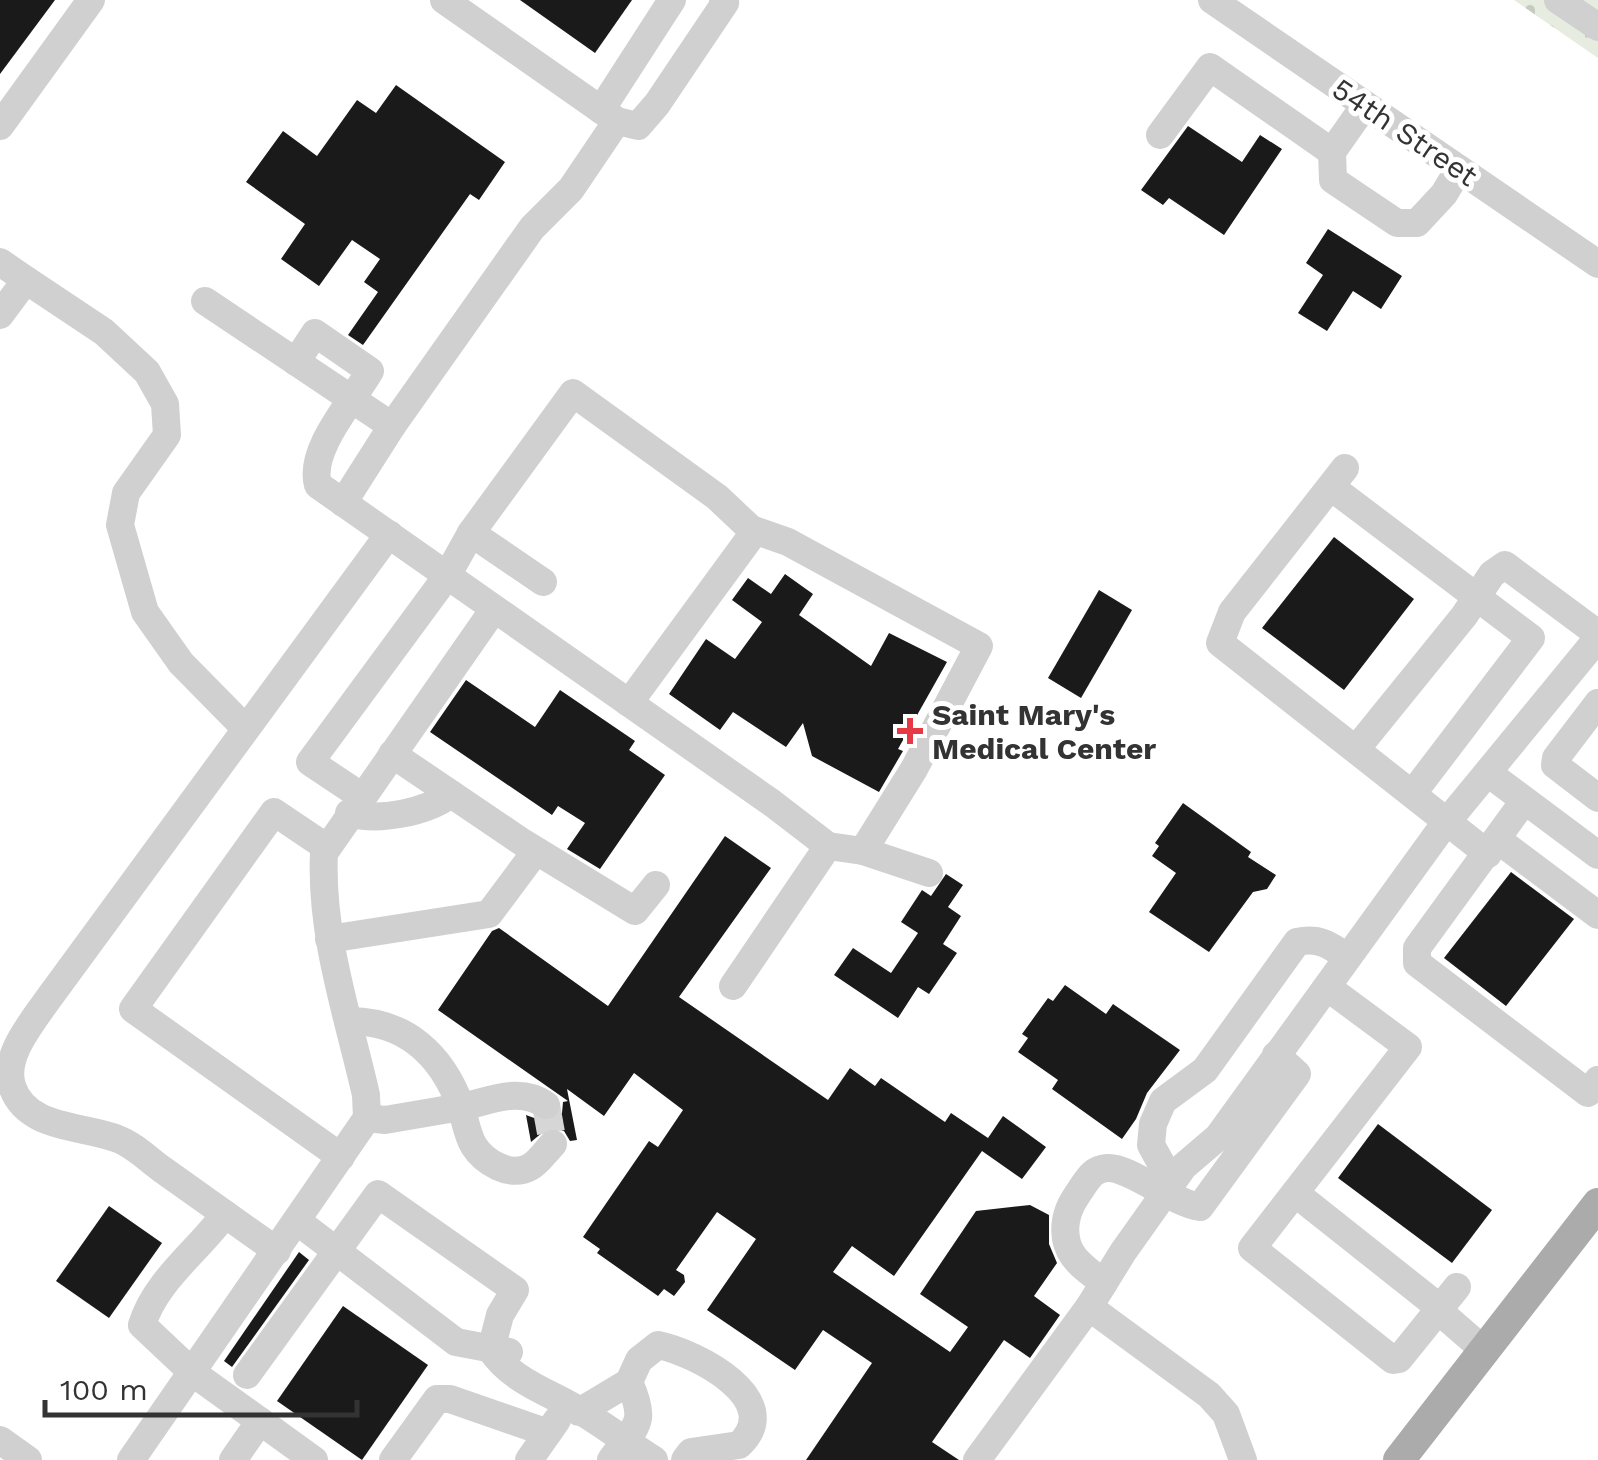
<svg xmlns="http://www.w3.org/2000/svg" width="1598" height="1460" viewBox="0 0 1598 1460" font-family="'Work Sans',sans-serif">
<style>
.cemetery{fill:url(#cemetery-stones)}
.building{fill:#1a1a1a}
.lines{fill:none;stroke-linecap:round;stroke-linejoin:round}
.minor-tunnel{stroke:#d6d6d6;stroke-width:28;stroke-dasharray:28 14;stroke-linecap:butt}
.minor{stroke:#d0d0d0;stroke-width:28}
.major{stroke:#ababab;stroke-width:32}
.poi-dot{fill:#e63946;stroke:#fff;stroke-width:4}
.labels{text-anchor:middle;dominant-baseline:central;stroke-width:10;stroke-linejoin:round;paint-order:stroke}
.street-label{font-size:30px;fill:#333;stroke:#fff}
.poi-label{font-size:30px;font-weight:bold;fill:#333;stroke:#fff;text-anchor:start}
</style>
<defs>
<pattern id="cemetery-stones" width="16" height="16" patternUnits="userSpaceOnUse" patternTransform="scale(2.5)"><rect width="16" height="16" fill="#e6ecdf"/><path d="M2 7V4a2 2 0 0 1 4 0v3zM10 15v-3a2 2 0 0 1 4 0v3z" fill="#c6cbc0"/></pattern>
</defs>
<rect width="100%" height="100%" fill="#fff"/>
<!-- cemetery -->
<path class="cemetery" d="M1514,0H1598V58Z"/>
<!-- building -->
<g class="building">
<path d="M0,0H55L0,74Z"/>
<path d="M520,0H632L595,53Z"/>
<path d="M396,85L505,162L479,200L470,194L363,345L348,335L378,292L364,282L380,259L352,240L319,286L281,259L305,224L246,182L283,131L317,156L357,100L376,113Z"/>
<path d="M1188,126L1242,162L1260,135L1282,149L1224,235L1169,198L1163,205L1141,190Z"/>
<path d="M1328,229L1402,276L1381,309L1353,291L1327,331L1298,313L1323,275L1306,263Z"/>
<path d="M1334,537L1414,599L1344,690L1262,628Z"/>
<path d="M785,574L813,594L799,615L871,666L889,633L947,662L898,749L903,751L879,792L812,756L803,723L786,747L733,712L720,730L669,694L706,639L735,659L762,622L732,600L748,578L771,594Z"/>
<path d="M1099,590L1132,610L1081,698L1048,678Z"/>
<path d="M466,680L535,727L560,690L635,741L629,750L665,775L600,869L567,849L585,823L558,806L552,815L430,732Z"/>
<path d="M1183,803L1251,852L1248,857L1276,875L1267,889L1253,892L1209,952L1149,912L1176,873L1152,856L1159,846L1155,843Z"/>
<path d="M725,836L771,868L679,997L828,1100L850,1068L875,1086L881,1078L945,1122L951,1113L988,1138L1003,1116L1046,1147L1022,1179L982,1151L894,1276L852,1246L833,1272L950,1352L968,1327L920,1294L976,1211L1030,1205L1049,1215V1244L1057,1263L1034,1296L1060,1315L1030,1358L1004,1340L932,1442L959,1460H806L872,1363L823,1330L795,1370L707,1310L756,1239L717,1212L676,1270L684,1275L685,1282L674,1296L664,1289L658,1296L597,1253L600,1249L583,1237L649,1141L658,1147L683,1110L634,1073L604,1116L567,1089L577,1140L570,1141L564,1131L549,1127L531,1142L526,1115L545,1122L554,1120L562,1113L563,1102L568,1101L438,1010L492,931L499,928L608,1006Z"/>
<path d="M1511,872L1574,919L1506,1006L1444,958Z"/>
<path d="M946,874L963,885L948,907L961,916L943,944L957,953L929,994L918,987L898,1018L834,975L853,948L891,973L918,933L901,922L922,890L931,896Z"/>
<path d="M1065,985L1106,1014L1113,1004L1180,1050L1147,1093L1136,1119L1122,1139L1052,1089L1058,1080L1018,1052L1028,1038L1022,1034L1048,998L1053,1001Z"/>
<path d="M1378,1124L1492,1210L1452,1263L1338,1178Z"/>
<path d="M109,1206L162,1243L109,1318L56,1281Z"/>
<path d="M299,1252L309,1260L232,1367L224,1361Z"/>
<path d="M343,1306L428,1365L362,1460L277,1401Z"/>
</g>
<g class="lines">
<!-- minor-tunnel -->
<path class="minor-tunnel" d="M546,1105L553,1144"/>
<!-- minor -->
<g class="minor">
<path d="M1212,0L1598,264"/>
<path d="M1558,0L1598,27"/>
<path d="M601,110L672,0"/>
<path d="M617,121L638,126L657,104L725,3L723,0"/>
<path d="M0,126L91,0"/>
<path d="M1160,135L1210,67L1332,152L1365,105"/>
<path d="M1332,152L1333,180L1397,223H1417L1444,194L1459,169"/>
<path d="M0,262L26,280L0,315"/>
<path d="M26,280L104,332L147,372L165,404L167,435L126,493L120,525L145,612L181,663L245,728"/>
<path d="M205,301L392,426L343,503"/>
<path d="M296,362L315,333L370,371C352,402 308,450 318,485L772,803L828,846"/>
<path d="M392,426L532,228L571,189L617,121L444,0"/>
<path d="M1345,468L1232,612L1220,643L1488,854"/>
<path d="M1331,487L1531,638L1413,793"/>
<path d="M471,533L543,582"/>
<path d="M629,703L755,531"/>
<path d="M1598,703L1556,758L1555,765L1598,798"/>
<path d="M1357,748L1464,616L1492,574L1505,565L1598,634"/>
<path d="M392,754L522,842L635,911L656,885"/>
<path d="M1488,773L1598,855"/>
<path d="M361,796L310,762L447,576L471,533L573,393L717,497L751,529L788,542L979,646L914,769L863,851"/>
<path d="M1524,801L1417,948V963L1588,1093L1598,1080"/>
<path d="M349,813C379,822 427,812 451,794"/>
<path d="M1498,840L1598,915"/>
<path d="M326,847L274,812L133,1009L341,1157"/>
<path d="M329,939L489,914L536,851"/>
<path d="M733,986L828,846L863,851L929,873"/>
<path d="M1327,987L1408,1047L1252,1248L1393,1360L1399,1359L1457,1287"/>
<path d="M349,1021C406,1021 442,1055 461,1107L385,1120L367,1118"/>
<path d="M546,1105C520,1086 490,1101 461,1107C465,1119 467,1135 474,1146C484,1162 510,1178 530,1167C538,1163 546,1151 553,1144"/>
<path d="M1172,1183L1151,1145L1153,1124L1163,1101L1205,1070L1297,942C1319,937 1330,945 1347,957"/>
<path d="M1295,1193L1440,1308L1447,1318L1485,1351"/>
<path d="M225,1214C199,1250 155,1281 142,1325L193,1373L314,1460"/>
<path d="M297,1221L456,1342L509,1352"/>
<path d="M277,1251C239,1224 201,1197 163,1170C149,1160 134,1145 118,1139C83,1125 26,1130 12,1086C3,1057 30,1025 46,1002L389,534"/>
<path d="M1104,1283C1081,1266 1061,1253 1066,1221C1068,1207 1075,1198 1083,1186C1089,1177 1094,1169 1107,1168C1129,1166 1172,1203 1200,1207L1297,1074L1276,1055"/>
<path d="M1089,1307L1209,1395L1226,1414L1243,1460"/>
<path d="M247,1375L378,1194L515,1290L500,1315L491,1350C510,1378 540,1389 568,1404C597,1419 625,1442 654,1460"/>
<path d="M579,1412L629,1382"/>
<path d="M0,1440L28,1460"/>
<path d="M131,1460L367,1118L366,1095C348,1016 320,935 324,853L494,609"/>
<path d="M233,1460L260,1421"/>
<path d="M393,1460L437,1399H450L548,1433"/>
<path d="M529,1460L557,1420"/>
<path d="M611,1460C636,1425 648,1424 629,1382L639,1360L658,1345C697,1353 787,1400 739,1445L691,1452L685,1460"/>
<path d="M977,1460L1089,1307L1123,1252L1184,1166L1218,1137L1441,829L1598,638"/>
</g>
<!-- major -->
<path class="major" d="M1399,1460L1598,1204"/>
</g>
<!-- markers -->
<path class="poi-dot" d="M905 716h10v10h10v10h-10v10h-10v-10h-10v-10h10z"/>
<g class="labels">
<!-- street labels -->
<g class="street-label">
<text transform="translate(1405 132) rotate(34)">54th Street</text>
</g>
<!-- poi labels -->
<g class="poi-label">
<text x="932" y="714">Saint Mary's<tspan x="932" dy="34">Medical Center</tspan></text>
</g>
</g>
<!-- scale -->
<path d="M45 1400v15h312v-15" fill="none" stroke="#333333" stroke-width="5"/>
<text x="60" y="1400" font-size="30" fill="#333333" stroke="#ffffff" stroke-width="8" paint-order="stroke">100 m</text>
</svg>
